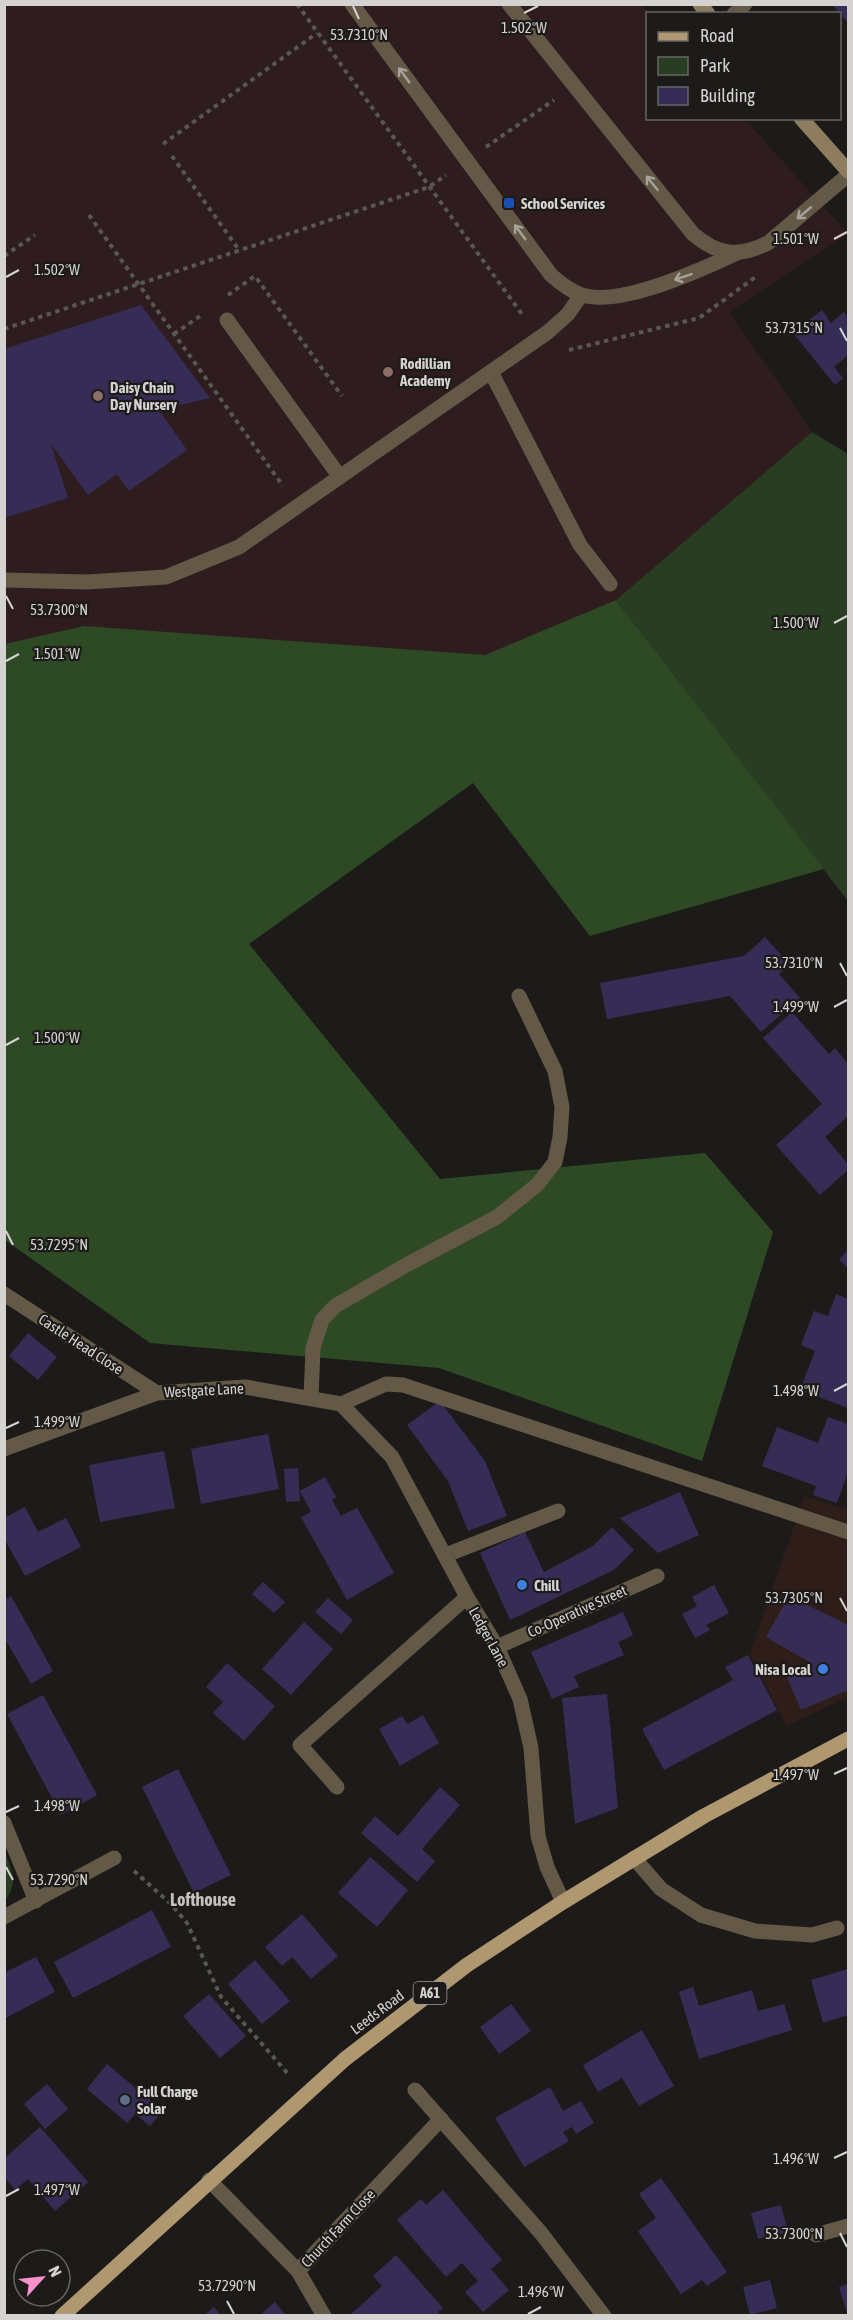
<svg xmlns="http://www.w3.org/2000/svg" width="853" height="2320" viewBox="0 0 853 2320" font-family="'Asap Condensed',sans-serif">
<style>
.commercial{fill:#2f1d19}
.education{fill:#2f1c1f}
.green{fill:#293d23}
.forest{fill:#2d4a25}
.building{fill:#362d56}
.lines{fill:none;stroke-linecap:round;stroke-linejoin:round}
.path{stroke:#585755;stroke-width:4;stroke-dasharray:4.5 4.5;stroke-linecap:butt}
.service{stroke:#645946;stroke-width:15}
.minor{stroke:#645946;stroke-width:15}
.secondary{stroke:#8e7c5e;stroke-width:15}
.primary{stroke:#af9770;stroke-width:15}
.oneway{stroke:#a7a29a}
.ticks{fill:none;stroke:#d4d3d2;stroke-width:2}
.transit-dot{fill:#1a4fb4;stroke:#1d1b19;stroke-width:2}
.education-dot{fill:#8d6e63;stroke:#1d1b19;stroke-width:2}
.shop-dot{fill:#3f7fe0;stroke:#1d1b19;stroke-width:2}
.service-dot{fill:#5c6f8a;stroke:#1d1b19;stroke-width:2}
.labels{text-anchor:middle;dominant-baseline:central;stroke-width:4.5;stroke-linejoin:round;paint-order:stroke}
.shield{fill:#1d1b19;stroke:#9d9c9a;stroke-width:1.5}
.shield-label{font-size:14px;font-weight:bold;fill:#d4d3d2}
.poi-label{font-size:15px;font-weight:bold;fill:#d4d3d2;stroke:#1d1b19;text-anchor:start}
.street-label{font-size:15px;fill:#d4d3d2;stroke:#1d1b19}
.quarter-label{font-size:18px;font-weight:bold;fill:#c3c0bd;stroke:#1d1b19}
.ticks-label{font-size:15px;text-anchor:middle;fill:#d4d3d2;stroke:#1d1b19;stroke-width:4.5;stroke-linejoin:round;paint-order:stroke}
</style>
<rect width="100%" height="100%" fill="#1d1b19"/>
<!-- commercial -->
<path class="commercial" d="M804,1496L848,1510V1697L786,1726L750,1654Z"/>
<!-- education -->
<path class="education" d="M5,5H642L650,13L648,14V118L745,119L848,234L730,312L812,432L616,600L485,656L5,789Z"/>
<!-- green -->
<g class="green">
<path d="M812,432L848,454V901L616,600Z"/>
<path d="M5,1853C12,1869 18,1885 5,1900Z"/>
</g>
<!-- forest -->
<path class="forest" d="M616,600L824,869L590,936L473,783L249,944L440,1179L705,1153L773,1232L702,1461L439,1368L150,1343L5,1240V644L84,626L485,655Z"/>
<!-- building -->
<g class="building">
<path d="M832,4H848V23Z"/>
<path d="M141,305L210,398L159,410L187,450L129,491L117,474L88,495L51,444L68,498L4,518V349Z"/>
<path d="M822,310L831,323L844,312L848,318V355L834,367L843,378L835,385L793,333Z"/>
<path d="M765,937L790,965L779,974L800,998L761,1032L730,996L607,1019L600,983L744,956Z"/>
<path d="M792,1012L829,1054L835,1048L848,1064V1116L825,1137L848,1164V1170L820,1195L776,1145L822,1104L763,1038Z"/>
<path d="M848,1249V1268L839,1260Z"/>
<path d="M836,1294L848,1299V1408L800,1390L815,1351L801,1345L814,1311L828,1316Z"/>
<path d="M28,1333L57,1357L38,1380L9,1356Z"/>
<path d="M440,1401L485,1461L507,1516L468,1531L448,1481L407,1425Z"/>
<path d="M828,1417L848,1424V1472L837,1503L813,1495L816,1486L762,1466L777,1427L818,1443Z"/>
<path d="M268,1434L279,1489L201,1504L191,1449Z"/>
<path d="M164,1451L175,1508L100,1522L89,1465Z"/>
<path d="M298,1468L300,1501L286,1502L284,1469Z"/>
<path d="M325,1477L336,1497L332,1500L341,1516L357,1508L394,1573L347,1600L301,1517L311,1512L300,1491Z"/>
<path d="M680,1492L699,1535L658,1553L620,1518Z"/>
<path d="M25,1507L38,1532L66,1518L81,1547L25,1576L4,1538V1518Z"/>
<path d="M612,1527L634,1550L614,1570L510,1620L480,1553L525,1532L544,1572L593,1546Z"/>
<path d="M263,1582L285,1602L274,1613L252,1594Z"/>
<path d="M714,1585L729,1613L706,1625L710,1630L695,1638L682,1614L697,1606L692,1597Z"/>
<path d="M11,1596L53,1671L31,1684L4,1637V1600Z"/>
<path d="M789,1596L848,1625V1690L801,1710L786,1675L809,1662L766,1637Z"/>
<path d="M328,1598L353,1620L341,1634L315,1612Z"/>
<path d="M623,1612L633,1635L618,1642L624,1655L574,1676L579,1687L552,1699L531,1652Z"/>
<path d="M304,1622L333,1649L291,1695L262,1669Z"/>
<path d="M748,1655L777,1710L664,1770L642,1729L733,1680L725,1667Z"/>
<path d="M227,1663L275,1706L244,1741L213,1713L223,1702L206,1687Z"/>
<path d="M607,1694L618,1808L575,1824L562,1698Z"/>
<path d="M43,1695L97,1795L61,1815L7,1714Z"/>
<path d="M423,1715L439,1743L400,1766L379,1729L402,1716L407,1724Z"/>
<path d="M178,1769L231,1875L194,1893L142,1787Z"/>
<path d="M440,1787L460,1805L422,1849L435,1861L417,1882L361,1833L375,1816L398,1836Z"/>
<path d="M370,1857L408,1890L377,1927L338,1893Z"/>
<path d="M152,1910L171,1947L73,1998L54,1962Z"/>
<path d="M302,1914L338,1956L311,1979L292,1957L282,1966L265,1947Z"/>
<path d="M36,1957L55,1992L4,2019V1973Z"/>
<path d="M255,1960L290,2001L262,2024L228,1984Z"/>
<path d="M848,1969V2015L823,2023L811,1980Z"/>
<path d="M693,1987L699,2006L752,1990L758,2011L784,2004L792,2030L699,2059L679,1992Z"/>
<path d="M209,1994L246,2036L220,2058L183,2016Z"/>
<path d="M511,2004L531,2031L499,2054L480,2027Z"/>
<path d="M642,2030L674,2086L639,2106L622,2078L598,2092L583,2065Z"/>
<path d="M107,2064L163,2111L150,2126L135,2114L127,2123L87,2089Z"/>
<path d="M47,2084L68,2109L45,2129L24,2104Z"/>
<path d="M550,2087L563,2111L581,2101L594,2123L576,2134L572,2127L563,2132L569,2141L524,2167L495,2118Z"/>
<path d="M40,2127L88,2182L55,2211L28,2179L15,2190L5,2178V2158Z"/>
<path d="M661,2178L727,2272L707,2286L702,2280L681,2294L638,2231L656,2218L639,2194Z"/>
<path d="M443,2190L502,2260L491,2269L509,2290L483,2312L465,2292L478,2281L462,2263L446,2277L397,2220L421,2199L426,2205Z"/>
<path d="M781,2205L788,2232L758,2239L751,2213Z"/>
<path d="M396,2255L443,2308L438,2312L440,2316H349L382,2286L373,2276Z"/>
<path d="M770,2280L777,2308L750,2315L743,2287Z"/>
<path d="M848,2284V2316L839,2287Z"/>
<path d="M275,2302L286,2316H259Z"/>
<path d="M214,2307L221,2316H203Z"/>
</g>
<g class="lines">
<!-- path -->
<g class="path">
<path d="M297,4L524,317"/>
<path d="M163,144L317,33"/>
<path d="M486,147L554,100"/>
<path d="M172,156L239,250"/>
<path d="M89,215L283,486"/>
<path d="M4,256L35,235"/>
<path d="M228,295L255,276L342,396"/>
<path d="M4,329L429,187L446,175"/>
<path d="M174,334L203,314"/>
<path d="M569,350L699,318L757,276"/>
<path d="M134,1871L171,1904L187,1923L221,1997L289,2075"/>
</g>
<!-- service -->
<g class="service">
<path d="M352,4L551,275C560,283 570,291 582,295C620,307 701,270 737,253"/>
<path d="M509,4L693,234C718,255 738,258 768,243L848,175"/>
<path d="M734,14L745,4"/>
<path d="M227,320L340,477"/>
<path d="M491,372L580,545L610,584"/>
<path d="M4,580L87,582L166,577L239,547L548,332L568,314L581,295"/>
<path d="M311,1398L313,1348L322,1320L335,1306L408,1264L497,1217L537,1185L555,1162L560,1137L562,1107L555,1071L519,996"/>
<path d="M341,1404L386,1384L403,1385L848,1532"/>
<path d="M446,1555L558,1511"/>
<path d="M337,1787L300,1745L467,1597"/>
<path d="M634,1858L661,1889L701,1915L755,1931L812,1935L837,1928"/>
<path d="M816,2235L848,2226"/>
</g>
<!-- minor -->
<g class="minor">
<path d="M4,1294L157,1393"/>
<path d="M4,1449L157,1393L245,1387L341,1404L392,1457L467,1597L497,1647L520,1699L531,1748L538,1836L547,1867L563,1902"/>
<path d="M497,1647L657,1576"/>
<path d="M4,1823L36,1901"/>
<path d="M4,1917L114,1858"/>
<path d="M415,2090L541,2233L604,2316"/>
<path d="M209,2180L298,2271L441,2119"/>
<path d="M298,2271L324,2316"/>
</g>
<!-- secondary -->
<g class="secondary">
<path d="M700,4L708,14"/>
<path d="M801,118L848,171"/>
</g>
<!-- primary -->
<path class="primary" d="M62,2316L345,2059L467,1965L563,1902L704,1816L848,1739"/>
</g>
<!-- one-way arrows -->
<defs><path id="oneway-shaft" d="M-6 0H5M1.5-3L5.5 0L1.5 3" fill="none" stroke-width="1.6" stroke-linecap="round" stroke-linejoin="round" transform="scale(1.5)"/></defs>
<g class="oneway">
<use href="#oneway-shaft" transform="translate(404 75) rotate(-126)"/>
<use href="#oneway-shaft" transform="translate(652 183) rotate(-129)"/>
<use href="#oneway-shaft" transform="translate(804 213) rotate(140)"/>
<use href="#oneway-shaft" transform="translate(520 232) rotate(-126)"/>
<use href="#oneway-shaft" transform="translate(683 277) rotate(161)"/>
</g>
<!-- ticks -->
<path class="ticks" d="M353,6L359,19M524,13L538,6M834,239L847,232M6,277L19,270M840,328L847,341M6,596L13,609M834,623L847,616M6,661L19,654M840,963L847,976M834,1007L847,1000M6,1045L19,1038M6,1231L13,1245M834,1391L847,1384M6,1428L19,1422M840,1598L847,1611M834,1774L847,1768M6,1812L19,1806M6,1867L13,1880M834,2158L847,2152M6,2196L19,2189M840,2233L847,2247M227,2301L234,2314M528,2314L541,2307"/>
<!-- markers -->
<rect class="transit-dot" x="503" y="197" width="12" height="12" rx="3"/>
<g class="education-dot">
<circle cx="388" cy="372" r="6"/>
<circle cx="98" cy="396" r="6"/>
</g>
<g class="shop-dot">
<circle cx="522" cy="1585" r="6"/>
<circle cx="823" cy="1669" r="6"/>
</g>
<circle class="service-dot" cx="125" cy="2100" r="6"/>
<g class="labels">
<!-- shield labels -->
<rect class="shield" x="413.5" y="1982" width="33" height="22" rx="4.5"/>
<g class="shield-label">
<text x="430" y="1993">A61</text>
</g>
<!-- poi labels -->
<g class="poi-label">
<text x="521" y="203">School Services</text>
<text x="400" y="363">Rodillian<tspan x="400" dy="17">Academy</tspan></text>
<text x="110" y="387">Daisy Chain<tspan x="110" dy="17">Day Nursery</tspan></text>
<text x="534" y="1585">Chill</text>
<text x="811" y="1669" text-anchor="end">Nisa Local</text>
<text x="137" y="2091">Full Charge<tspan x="137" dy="17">Solar</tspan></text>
</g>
<!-- street labels -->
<g class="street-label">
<text transform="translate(81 1344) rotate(33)">Castle Head Close</text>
<text transform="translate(204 1390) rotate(-3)">Westgate Lane</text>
<text transform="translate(577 1611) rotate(-24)">Co-Operative Street</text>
<text transform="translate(489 1637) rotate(61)">Ledger Lane</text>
<text transform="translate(377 2012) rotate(-37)">Leeds Road</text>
<text transform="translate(338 2228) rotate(-47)">Church Farm Close</text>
</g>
<!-- quarter labels -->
<g class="quarter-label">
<text x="203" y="1899">Lofthouse</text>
</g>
</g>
<g class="ticks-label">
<text x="524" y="33">1.502°W</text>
<text x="359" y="40">53.7310°N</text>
<text x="796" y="244">1.501°W</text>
<text x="57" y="275">1.502°W</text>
<text x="794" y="333">53.7315°N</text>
<text x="59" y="615">53.7300°N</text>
<text x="796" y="628">1.500°W</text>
<text x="57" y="659">1.501°W</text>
<text x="794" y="968">53.7310°N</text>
<text x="796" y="1012">1.499°W</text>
<text x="57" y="1043">1.500°W</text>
<text x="59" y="1250">53.7295°N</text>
<text x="796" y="1396">1.498°W</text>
<text x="57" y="1427">1.499°W</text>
<text x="794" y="1603">53.7305°N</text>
<text x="796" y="1780">1.497°W</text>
<text x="57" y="1811">1.498°W</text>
<text x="59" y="1885">53.7290°N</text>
<text x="796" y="2164">1.496°W</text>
<text x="57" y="2195">1.497°W</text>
<text x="794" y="2239">53.7300°N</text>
<text x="227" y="2291">53.7290°N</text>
<text x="541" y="2297">1.496°W</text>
</g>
<!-- border -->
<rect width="853" height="2320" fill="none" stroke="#d4d3d2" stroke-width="12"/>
<!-- legend -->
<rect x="646" y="12" width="195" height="108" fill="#1d1b19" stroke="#666563" stroke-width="1.5"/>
<rect x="658" y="32" width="30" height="9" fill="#af9770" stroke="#666563" stroke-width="1.5"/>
<text x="700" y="42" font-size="18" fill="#d4d3d2">Road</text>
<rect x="658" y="57" width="30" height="18" fill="#293d23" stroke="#666563" stroke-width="1.5"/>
<text x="700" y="72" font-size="18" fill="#d4d3d2">Park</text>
<rect x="658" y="87" width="30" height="18" fill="#362d56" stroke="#666563" stroke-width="1.5"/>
<text x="700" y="102" font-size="18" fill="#d4d3d2">Building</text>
<!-- north arrow -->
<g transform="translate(42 2278) rotate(63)"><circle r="28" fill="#1d1b19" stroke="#666563" stroke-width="1.5"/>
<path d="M0-4.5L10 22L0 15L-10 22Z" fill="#f890cc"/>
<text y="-9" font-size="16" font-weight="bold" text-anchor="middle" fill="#d4d3d2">N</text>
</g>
</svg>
